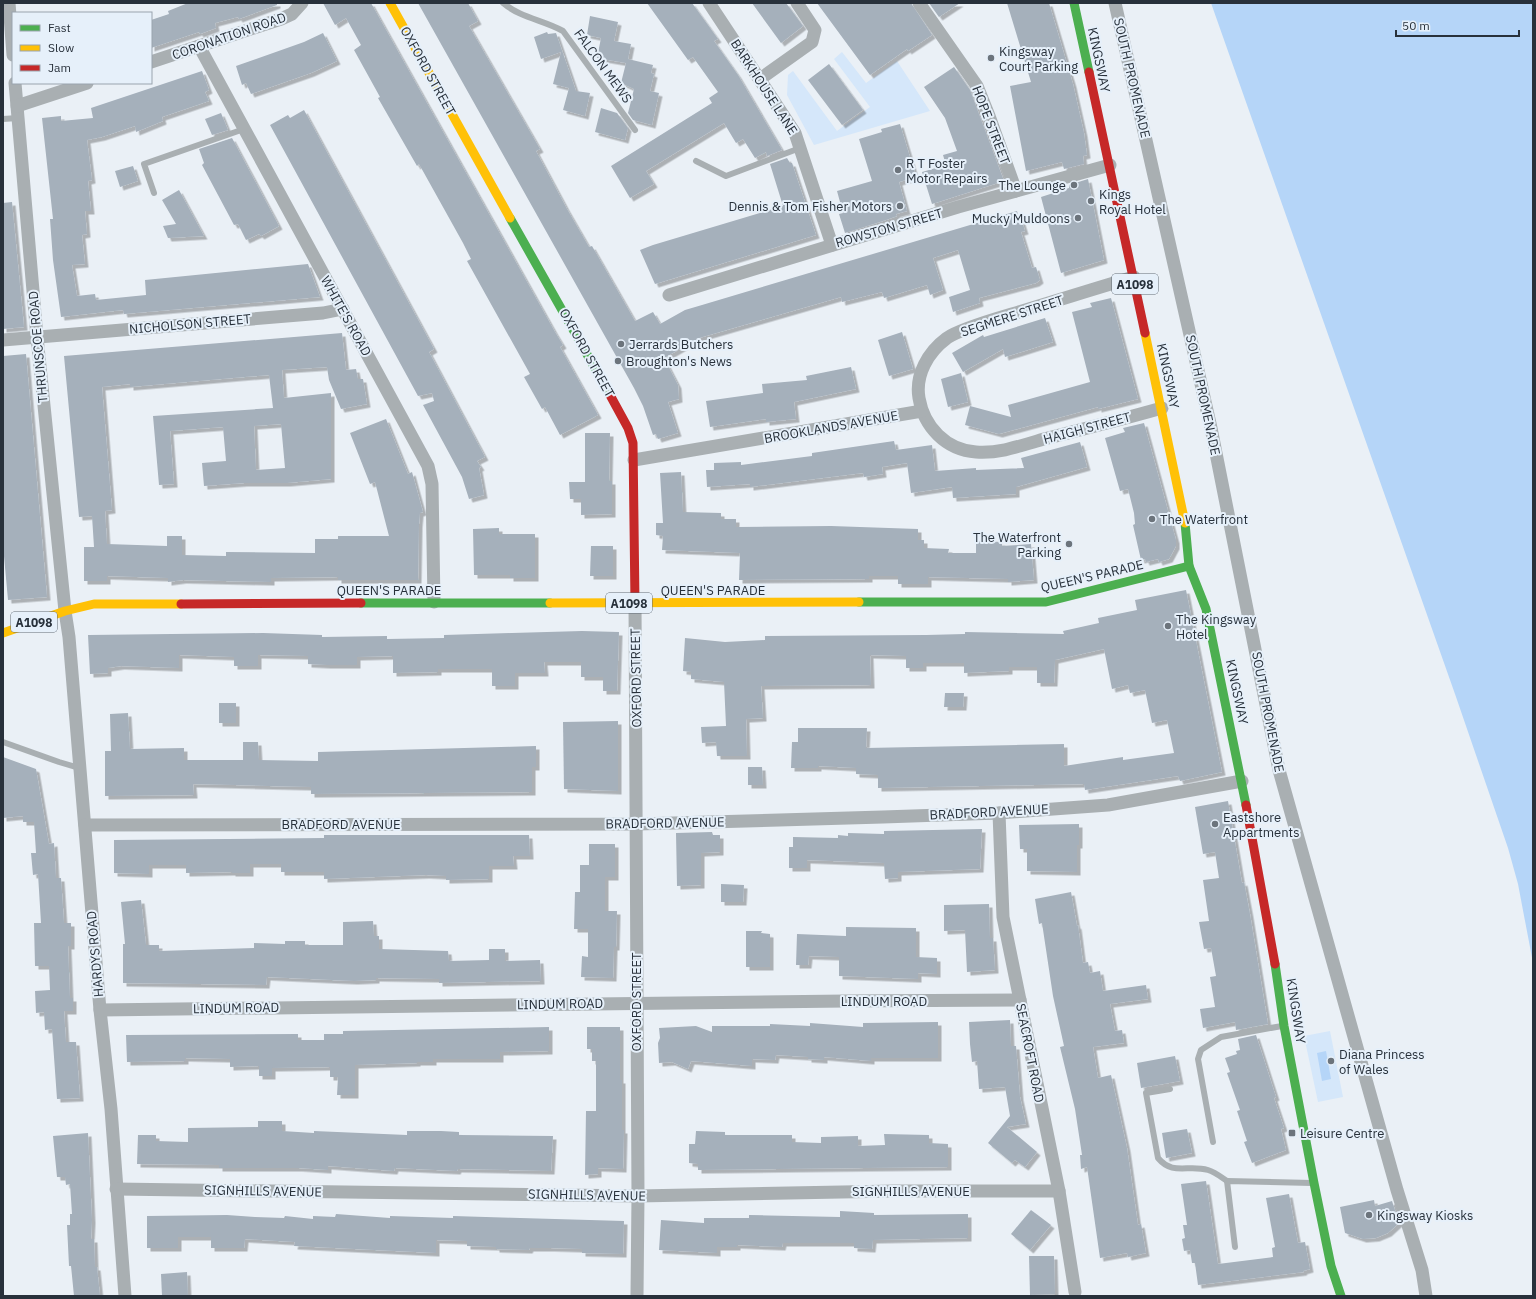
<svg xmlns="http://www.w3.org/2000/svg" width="1536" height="1299" viewBox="0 0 1536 1299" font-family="'IBM Plex Sans',sans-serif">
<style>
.green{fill:#d5e7fa}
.water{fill:#b5d5f8}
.building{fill:#a5b0bb;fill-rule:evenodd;filter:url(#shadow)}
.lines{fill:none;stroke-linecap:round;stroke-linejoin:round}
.lane{stroke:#a9afb2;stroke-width:6}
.street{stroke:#a9afb2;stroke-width:13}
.fast{stroke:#4caf50;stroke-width:9}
.slow{stroke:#ffc107;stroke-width:9}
.jam{stroke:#c62828;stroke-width:9}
.poi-dot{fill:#6c747c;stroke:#e6f0fa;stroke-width:1.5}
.labels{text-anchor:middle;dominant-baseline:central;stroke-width:4;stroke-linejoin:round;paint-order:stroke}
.shield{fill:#e6f0fa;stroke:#616a74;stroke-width:1}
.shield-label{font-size:12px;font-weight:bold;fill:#28313b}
.street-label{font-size:13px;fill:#28313b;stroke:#e6f0fa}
.poi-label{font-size:13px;fill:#28313b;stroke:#e6f0fa;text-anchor:start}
</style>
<defs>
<filter id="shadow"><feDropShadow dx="3.5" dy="3.5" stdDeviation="0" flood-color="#0004"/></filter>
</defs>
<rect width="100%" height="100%" fill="#eaf0f6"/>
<!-- green -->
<g class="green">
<path d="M842,52L866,83L897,61L930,111L814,145L787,95L788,75L793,71L837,131L870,107L834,59Z"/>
<path d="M1330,1031L1343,1097L1318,1102L1304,1036Z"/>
</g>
<!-- water -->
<g class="water">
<path d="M1211,3H1533V963L1518,884L1508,848L1455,694Z"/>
<path d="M1326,1051L1331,1079L1322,1081L1317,1053Z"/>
</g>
<!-- building -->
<g class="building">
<path d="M188,3H277V5L239,19L238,17L215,23L216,28L200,34L199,32L151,48V20L169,14L168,11Z"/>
<path d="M323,3H371L555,332L563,345L560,347L598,415L560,435L545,407L542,409L524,377L530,374L467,261L471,259L463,243L419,164L417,166L378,98L380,97L354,50L361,45L346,18L335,25Z"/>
<path d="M418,3H468L478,21L469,26L540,149L536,151L567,209L589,247L592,246L635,321L653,312L660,324L685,310L702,305L1017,211L1019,218H1021L1025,231L1021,232L1032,268L1036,267L1040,280L1036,283L979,298L980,303L953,312L949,297L970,290L958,250L933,258L943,290L930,295L927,285L884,298L882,292L842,302L841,297L699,338L664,358L678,385L679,399L668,402L678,433L658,439L656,434L653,435L643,406L634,388Z"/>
<path d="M647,3H692L718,39L714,41L738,75L782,150L767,156L766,152L755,158L743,139L736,143L724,123L646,171L654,184L630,198L611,166L712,103L709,98L718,92L693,57L688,60Z"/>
<path d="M752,3H786L803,26L781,43Z"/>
<path d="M817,3H911L932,35L908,51L907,49L870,75Z"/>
<path d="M929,3H960L939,17Z"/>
<path d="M1007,3H1049L1073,84L1084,133L1087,155L1083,156L1084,164L1064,169L1062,162L1026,171L1010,86L1031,82Z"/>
<path d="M590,16L618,22L614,41L631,44L628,59L653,65L651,73L654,74L650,91L659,93L652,125L633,120L628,113L634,89L621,83L626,63L597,58L601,38L587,35Z"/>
<path d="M547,32L548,34L556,33L576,91L590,93L585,116L563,110L569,88L553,84L561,52L541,59L534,37Z"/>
<path d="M323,33L337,61L311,73L251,94L246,83L242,85L236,66L304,42Z"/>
<path d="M829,64L863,110L842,125L808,80Z"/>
<path d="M954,67L970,90L1004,181L932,204L922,172L946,165L943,155L957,151L945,118L924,87Z"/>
<path d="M202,71L209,90L205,92L209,101L162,117L163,121L136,132L135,126L102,137L87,140L92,180L88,181L91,211H85L87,234L82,235L85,264L72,265L77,296L95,294L96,300L146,295L145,280L308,264L320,297L124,314L123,310L61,317L53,260L50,219H53L42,118L61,116V121L93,118L91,108Z"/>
<path d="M601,108L617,113L628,128L625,140L595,132Z"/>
<path d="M304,110L434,349L429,352L485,457L477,461L481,467L479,468L484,495L469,499L462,477L423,405L434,401L432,393L418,396L270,125L288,115L290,118Z"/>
<path d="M221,113L228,130L212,135L205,119Z"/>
<path d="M900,124L916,177L899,182L907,211L896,214L897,216L886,220L845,233L839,214L843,213L837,191L872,181L859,139L882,132L881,129Z"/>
<path d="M232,138L279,226L261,236L259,234L246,240L238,224L234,225L202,165L204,163L199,149Z"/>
<path d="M787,158L790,163H792L816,235L655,284L640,250L653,245L783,206L770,164Z"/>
<path d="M133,166L138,181L120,187L115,171Z"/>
<path d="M1088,179L1104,260L1061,273L1041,197L1069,188V185Z"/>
<path d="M179,190L204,236L168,238L163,226L176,224L162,200Z"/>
<path d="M12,202L24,327L3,329V203Z"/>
<path d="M1111,298L1138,399L1098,409V407L999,434L965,425L970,406L1011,417L1008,405L1090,382L1072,312L1092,307L1090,303Z"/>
<path d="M1045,318L1053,342L1005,357L1003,349L963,372L952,353L983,335L984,337Z"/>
<path d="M902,332L913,369L889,376L878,340Z"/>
<path d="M342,333L346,370L356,369L358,379H363L367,404L341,409L329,380L327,367L282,370L284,398L331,393V479L287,483H244L204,486L202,463L226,461L223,427L170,431L174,484L159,485L153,416L273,408L269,375L130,387V384L102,387L112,510L105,511L107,544L167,546V536H182V555L226,556V552L315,553V539H338V536H389L375,482L370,484L350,433L386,419L408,474L412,472L423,512L420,513L419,524L418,580H338V577L271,578V582L183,580L168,582V578L107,576V581H84V547H94L92,516L79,517L64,356ZM281,424L285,468L256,470L254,426Z"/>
<path d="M26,354L47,597L8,600L3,545V356Z"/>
<path d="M851,367L856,389L794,402L796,419L766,422V419L710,427L706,401L763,393L762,384L807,380L806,376Z"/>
<path d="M961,373L968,402L948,407L941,379Z"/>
<path d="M1144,423L1176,540V546L1169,559L1159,562L1158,559L1146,562L1145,559L1141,560L1133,525L1135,524L1134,513L1128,489L1120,491L1105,438L1125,432L1123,428Z"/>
<path d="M585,433H610L609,481H612V514L581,515V499H570L569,482H585Z"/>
<path d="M894,441L896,450L932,445L935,471L976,468V470L1024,468L1021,458L1080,442L1087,467L1016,487V494L953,498L952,487L911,493L907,463L882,467L883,474L864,477L863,473L750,487V484L707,487L706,470H714V463L741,462V465L812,456V453Z"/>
<path d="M681,472L683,512L721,513V519H736V527L831,526L918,529V540H924V548L949,549L948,553H976V541L1002,542V546L1031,544L1034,580L1008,582V579L928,577V584H898V576H869V579L739,580L740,553L662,550L663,536L656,535V523H663L660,473Z"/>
<path d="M499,528V534H535V578H510V575H474L473,529Z"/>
<path d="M591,546H613V576H590Z"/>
<path d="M1186,590L1222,772L1180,781L1178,776L1085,790L1084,784L878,788V775L856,774V768L818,766V768H791L792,742H798V728H867L866,748L1064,744V766L1123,757V760L1174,753L1167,720L1152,723L1145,690L1130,693L1128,685L1112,689L1104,649L1055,660L1054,683H1037V667H1009V671L964,673V663H923V668H906V656L870,655L871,685L761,686L763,718L746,719L747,756H717L716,742L702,743L701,727L726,726L724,682L691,679V672L683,671L685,638L725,642L765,640V636L926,635L965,634V632L1064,634L1063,631L1099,623L1098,618L1137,610L1135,600Z"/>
<path d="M582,631L619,632L617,691H603V677H581V662H544L545,673H515V686H492V669H438V672L393,673V656L357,657V665H327L308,664V656L258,655V666H234V657L179,655V668L121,666L108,668V673L90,674L88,635L263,633L322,635V637L387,636V639L444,638V635Z"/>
<path d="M945,693H964L963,707H944Z"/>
<rect x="219" y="703" width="17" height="20"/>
<path d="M128,713L130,749L184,748V760H243V742H258L259,760L318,761V752L536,746V767H532V792L311,794V787L193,784L194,795L105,796V751H111L110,714Z"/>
<path d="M618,721V791L564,789L563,722Z"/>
<path d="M3,757L36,769L49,844L54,843L56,878H61L64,923H71V946H68L70,998H73V1011H64L66,1042H76L80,1098L57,1099L52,1029L45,1030L44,1012L36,1013L35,991L50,990L49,966H35L34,923H41L38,874L33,875L31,853H36L34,822H23V816L3,818Z"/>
<path d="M748,767H762L763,785H748Z"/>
<path d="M1228,801L1242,883L1244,882L1250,914L1268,1024L1236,1030L1235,1022L1203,1028L1200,1009L1215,1007L1210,977L1216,976L1211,948L1204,949L1199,922L1209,921L1203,880L1219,878L1215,852L1203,854L1195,807Z"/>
<path d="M1079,824V845H1077V872L1027,871V849H1020L1019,825Z"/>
<path d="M982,829L980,869L898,872V878L885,879L884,863L807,860V868H789V847H793V837L838,838V835L848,836V833L884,834V831Z"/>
<path d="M712,832L713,835H720V852L701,853V885L677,886L676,833Z"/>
<path d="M324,835H529L530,856H513L514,866H489V879L446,880V876L426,875L324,879V872H281V864H250V873H232V872L186,873V865H149V874L114,873V840L324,838Z"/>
<path d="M589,844H615V877H605V911H617L616,947H614L613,978L581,977L582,956L588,957V929H574L575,892H580V865H589Z"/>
<path d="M721,884L744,885L743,902H721Z"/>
<path d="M1071,892L1077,926L1078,925L1083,963L1088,962L1090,973L1100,971L1103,991L1146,985L1148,999L1110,1004L1115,1031L1122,1030L1124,1043L1093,1047L1098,1078L1111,1075L1127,1148L1138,1225L1141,1224L1146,1253L1128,1257L1127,1253L1100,1258L1087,1167L1081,1169L1080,1155H1082L1075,1109L1060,1047L1064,1046L1053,996L1042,923L1039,924L1035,899Z"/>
<path d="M141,900L146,945H159V951L254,948V943L285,944V941H305V945H343V922L373,921L374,936H379V949L448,951L449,961L489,960V949H505V961L540,960L541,981L439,983V979L376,978V980L354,981L267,977L266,985L123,983V944H125L121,902Z"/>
<path d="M989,904L990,938H993L995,970L967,972L965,930L944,931V905Z"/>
<path d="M846,927L916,928V957L937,958V974L918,973V979L839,976V957L809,956L808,965H796L797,934L846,936Z"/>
<path d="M746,931H762L761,933L770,934V967H746Z"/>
<path d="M1010,1020L1011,1046H1016L1020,1097L1026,1124L1007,1127L1037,1152L1025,1167L1015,1160L1012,1163L988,1143L1010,1116L1005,1087L979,1089L977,1061L972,1062L970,1044L969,1022Z"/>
<path d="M938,1022V1058H871V1061L824,1057V1060L808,1059V1057L776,1055L775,1060L752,1059V1066L691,1061L688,1069L672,1062L659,1063L658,1043L660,1038L659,1028L696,1026L712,1032V1026H770V1024L810,1026V1023L863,1027V1023Z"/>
<path d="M549,1027V1051L500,1052V1059H433V1062H417V1063L355,1065V1095H337L338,1077H330V1067L272,1068V1076H259V1066L230,1067V1059L185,1058V1061L127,1062L126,1035L298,1034V1040H324V1034H343V1031Z"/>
<path d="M587,1027H620V1080H622V1130H624L623,1169L598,1168V1174L585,1175L586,1111H596V1061H592V1049H587Z"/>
<path d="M1256,1035L1276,1097L1274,1098L1284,1128L1281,1129L1286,1150L1252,1163L1244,1142L1247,1141L1237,1111L1240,1110L1227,1073L1230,1072L1225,1058L1237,1054L1236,1051L1240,1050L1238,1039Z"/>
<path d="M1175,1056L1180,1081L1141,1088L1137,1063Z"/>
<path d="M258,1121H282V1131L314,1133V1131L407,1135V1131H441L459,1132V1135L553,1136L551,1171L458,1169L457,1171L395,1168L394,1171L328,1166V1170L299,1168H219V1165L137,1164L138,1135H156V1141L188,1142V1128L258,1127Z"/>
<path d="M1187,1129L1192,1153L1166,1158L1162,1133Z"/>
<path d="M696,1131L725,1132V1135H792V1142L821,1143V1137L858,1136V1146L885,1145L884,1134L929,1135V1143L948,1144V1167L698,1170V1164L689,1163V1144H695Z"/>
<path d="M88,1133L92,1220L91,1239H94L95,1267H97L100,1296H74L71,1266H69L67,1225H70V1214H72L70,1184L66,1185L65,1177H57L53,1136Z"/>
<path d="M1206,1181L1218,1264L1273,1257L1272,1248L1275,1247L1266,1198L1289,1194L1298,1243L1305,1242L1310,1269L1303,1271L1304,1272L1198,1285L1195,1263H1192L1190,1250L1184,1251L1182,1239L1185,1238L1183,1225H1187L1181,1184Z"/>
<path d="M1374,1200L1375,1206L1392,1201L1399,1223L1388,1233L1376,1238L1363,1239L1345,1233L1340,1207Z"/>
<path d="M1031,1210L1051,1225L1030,1250L1011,1234Z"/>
<path d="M840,1211L874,1213V1215L968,1214V1238L873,1240L872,1249L854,1248V1243H783L782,1247L737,1245V1247H717V1253L659,1250L661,1220L704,1223V1218H749V1215L840,1217Z"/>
<path d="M336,1214L390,1218V1216L453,1218V1216L624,1221L623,1254L582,1253V1249L551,1248H530L529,1250L496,1249V1247L467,1246V1241L436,1240V1253L294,1246L295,1242L245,1239L244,1248H211V1237H178V1248H147V1216L227,1215L255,1217L284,1218L285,1216L313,1219V1216L335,1217Z"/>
<path d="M1029,1256H1054L1055,1294L1030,1295Z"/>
<path d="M187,1272L188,1296H162L161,1274Z"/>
</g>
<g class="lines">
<!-- lane -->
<g class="lane">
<path d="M503,3C521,18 543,20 563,31L635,130"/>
<path d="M3,119L18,118"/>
<path d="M696,161L726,176L800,148"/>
<path d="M154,193L144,164L244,129"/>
<path d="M3,742L59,762L79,768"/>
<path d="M1170,1089L1146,1093L1158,1158C1173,1176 1188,1164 1208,1170C1215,1172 1221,1177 1227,1181"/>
<path d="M1213,1142L1198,1059L1201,1050L1221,1037L1282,1026"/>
<path d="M1235,1247L1227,1181L1312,1183"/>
</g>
<!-- street -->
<g class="street">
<path d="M9,3L13,55"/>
<path d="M709,3L795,133L832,245"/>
<path d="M919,3L977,86L989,116L1016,191"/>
<path d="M1115,3L1211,428L1279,770L1397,1190L1422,1270L1426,1296"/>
<path d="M199,46L428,466L432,484L434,602"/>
<path d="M151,62L281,19L292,14L302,3"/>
<path d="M760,79L812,42L815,30L797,3"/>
<path d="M15,83L37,337L65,611L69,637L100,1010L111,1109L125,1296"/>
<path d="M17,106L87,83"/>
<path d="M1134,277C1093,289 1053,302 1012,314C995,319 960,329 947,338C928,352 915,375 919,398C924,427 946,450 976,452C999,454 1023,445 1044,439C1084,429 1123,419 1162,408"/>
<path d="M669,295L958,207L1110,165"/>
<path d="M3,340L323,313L343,309"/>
<path d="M634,460L922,411"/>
<path d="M635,603L638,1196L637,1296"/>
<path d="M999,813L1003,917L1059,1191L1075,1292"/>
<path d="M85,825L637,824L883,817L999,813L1108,805L1242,781"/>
<path d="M100,1010L846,1001L1020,1000"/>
<path d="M116,1189L638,1196L895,1191H1059"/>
</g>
<!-- fast -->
<g class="fast">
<path d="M1074,3L1089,72"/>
<path d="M510,218L610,395"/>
<path d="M1189,566L1206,609L1246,805"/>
<path d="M859,602H1046L1189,566L1185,523"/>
<path d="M361,603H550"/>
<path d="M1275,964L1284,1026L1314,1183L1331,1266L1341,1296"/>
</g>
<!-- slow -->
<g class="slow">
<path d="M390,3L510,218"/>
<path d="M1145,333L1185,523"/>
<path d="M550,603L859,602"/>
<path d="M3,633L65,611L94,604H181"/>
</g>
<!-- jam -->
<g class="jam">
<path d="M1089,72L1145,333"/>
<path d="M610,395L628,428L633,443L635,603"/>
<path d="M181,604L361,603"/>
<path d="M1246,805L1275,964"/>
</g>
</g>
<!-- markers -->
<g class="poi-dot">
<circle cx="991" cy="58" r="4"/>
<circle cx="898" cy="170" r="4"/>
<circle cx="1074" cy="185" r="4"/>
<circle cx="1091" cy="201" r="4"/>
<circle cx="900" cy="206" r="4"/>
<circle cx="1078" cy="218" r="4"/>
<circle cx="621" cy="344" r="4"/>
<circle cx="618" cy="361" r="4"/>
<circle cx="1152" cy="519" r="4"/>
<circle cx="1069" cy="544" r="4"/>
<circle cx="1168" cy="626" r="4"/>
<circle cx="1215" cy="824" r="4"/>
<circle cx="1331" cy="1061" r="4"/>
<rect x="1288" y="1129" width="8" height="8" rx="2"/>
<circle cx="1369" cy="1215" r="4"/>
</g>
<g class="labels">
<!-- shield labels -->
<g class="shield">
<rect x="1112" y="274" width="46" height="20" rx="3"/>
<rect x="606" y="593" width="46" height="20" rx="3"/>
<rect x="11" y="612" width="46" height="20" rx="3"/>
</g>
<g class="shield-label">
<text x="1135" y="284">A1098</text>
<text x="629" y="603">A1098</text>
<text x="34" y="622">A1098</text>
</g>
<!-- street labels -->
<g class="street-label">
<text transform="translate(229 36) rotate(-19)">CORONATION ROAD</text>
<text transform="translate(1099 60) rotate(78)">KINGSWAY</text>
<text transform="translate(603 66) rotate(54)">FALCON MEWS</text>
<text transform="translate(428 71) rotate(61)">OXFORD STREET</text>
<text transform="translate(1132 78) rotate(77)">SOUTH PROMENADE</text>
<text transform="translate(764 87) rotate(57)">BARKHOUSE LANE</text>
<text transform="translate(991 125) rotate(69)">HOPE STREET</text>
<text transform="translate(889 228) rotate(-16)">ROWSTON STREET</text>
<text transform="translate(346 316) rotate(61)">WHITE'S ROAD</text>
<text transform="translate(1012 316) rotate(-18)">SEGMERE STREET</text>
<text transform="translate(190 324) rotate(-5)">NICHOLSON STREET</text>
<text transform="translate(38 347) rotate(-95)">THRUNSCOE ROAD</text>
<text transform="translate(587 353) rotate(61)">OXFORD STREET</text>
<text transform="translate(1168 376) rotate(78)">KINGSWAY</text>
<text transform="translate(1203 395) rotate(78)">SOUTH PROMENADE</text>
<text transform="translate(831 427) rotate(-10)">BROOKLANDS AVENUE</text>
<text transform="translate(1087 428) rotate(-15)">HAIGH STREET</text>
<text transform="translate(1092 576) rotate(-13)">QUEEN'S PARADE</text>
<text x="389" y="590">QUEEN'S PARADE</text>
<text x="713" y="590">QUEEN'S PARADE</text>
<text transform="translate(636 678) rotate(-91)">OXFORD STREET</text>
<text transform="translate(1237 692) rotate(78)">KINGSWAY</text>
<text transform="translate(1268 712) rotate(79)">SOUTH PROMENADE</text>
<text transform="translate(989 812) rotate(-3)">BRADFORD AVENUE</text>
<text transform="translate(665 823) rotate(-1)">BRADFORD AVENUE</text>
<text x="341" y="824">BRADFORD AVENUE</text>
<text transform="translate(95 954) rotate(-95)">HARDYS ROAD</text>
<text x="884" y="1001">LINDUM ROAD</text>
<text transform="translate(636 1002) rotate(-90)">OXFORD STREET</text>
<text transform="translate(560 1004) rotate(-1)">LINDUM ROAD</text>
<text transform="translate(236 1008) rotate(-1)">LINDUM ROAD</text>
<text transform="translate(1296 1011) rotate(81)">KINGSWAY</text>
<text transform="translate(1030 1053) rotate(79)">SEACROFT ROAD</text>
<text transform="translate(263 1191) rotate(1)">SIGNHILLS AVENUE</text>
<text x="911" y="1191">SIGNHILLS AVENUE</text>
<text transform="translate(587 1195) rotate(1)">SIGNHILLS AVENUE</text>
</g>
<!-- poi labels -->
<g class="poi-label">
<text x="999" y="51">Kingsway<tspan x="999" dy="15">Court Parking</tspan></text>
<text x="906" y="163">R T Foster<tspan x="906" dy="15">Motor Repairs</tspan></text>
<text x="1066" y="185" text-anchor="end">The Lounge</text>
<text x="1099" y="194">Kings<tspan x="1099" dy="15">Royal Hotel</tspan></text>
<text x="892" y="206" text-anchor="end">Dennis &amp; Tom Fisher Motors</text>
<text x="1070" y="218" text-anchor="end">Mucky Muldoons</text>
<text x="629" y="344">Jerrards Butchers</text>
<text x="626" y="361">Broughton's News</text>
<text x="1160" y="519">The Waterfront</text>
<text x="1061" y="537" text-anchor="end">The Waterfront<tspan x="1061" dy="15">Parking</tspan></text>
<text x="1176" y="619">The Kingsway<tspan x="1176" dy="15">Hotel</tspan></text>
<text x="1223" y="817">Eastshore<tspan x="1223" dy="15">Appartments</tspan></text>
<text x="1339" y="1054">Diana Princess<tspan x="1339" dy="15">of Wales</tspan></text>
<text x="1300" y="1133">Leisure Centre</text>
<text x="1377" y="1215">Kingsway Kiosks</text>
</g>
</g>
<!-- border -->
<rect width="1536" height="1299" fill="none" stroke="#28313b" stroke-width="8"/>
<!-- legend -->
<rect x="12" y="12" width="140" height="72" fill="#e6f0fa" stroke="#9aa4ae"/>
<rect x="20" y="25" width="20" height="6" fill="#4caf50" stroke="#9aa4ae"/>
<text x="48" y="32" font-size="12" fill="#28313b">Fast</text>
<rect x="20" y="45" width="20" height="6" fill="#ffc107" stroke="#9aa4ae"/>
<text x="48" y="52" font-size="12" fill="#28313b">Slow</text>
<rect x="20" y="65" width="20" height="6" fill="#c62828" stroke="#9aa4ae"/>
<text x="48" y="72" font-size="12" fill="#28313b">Jam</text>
<!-- scale -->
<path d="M1396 30v6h123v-6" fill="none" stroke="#28313b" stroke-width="2"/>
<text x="1402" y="30" font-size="12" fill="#28313b" stroke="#e6f0fa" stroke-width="3" paint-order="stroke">50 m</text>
</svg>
